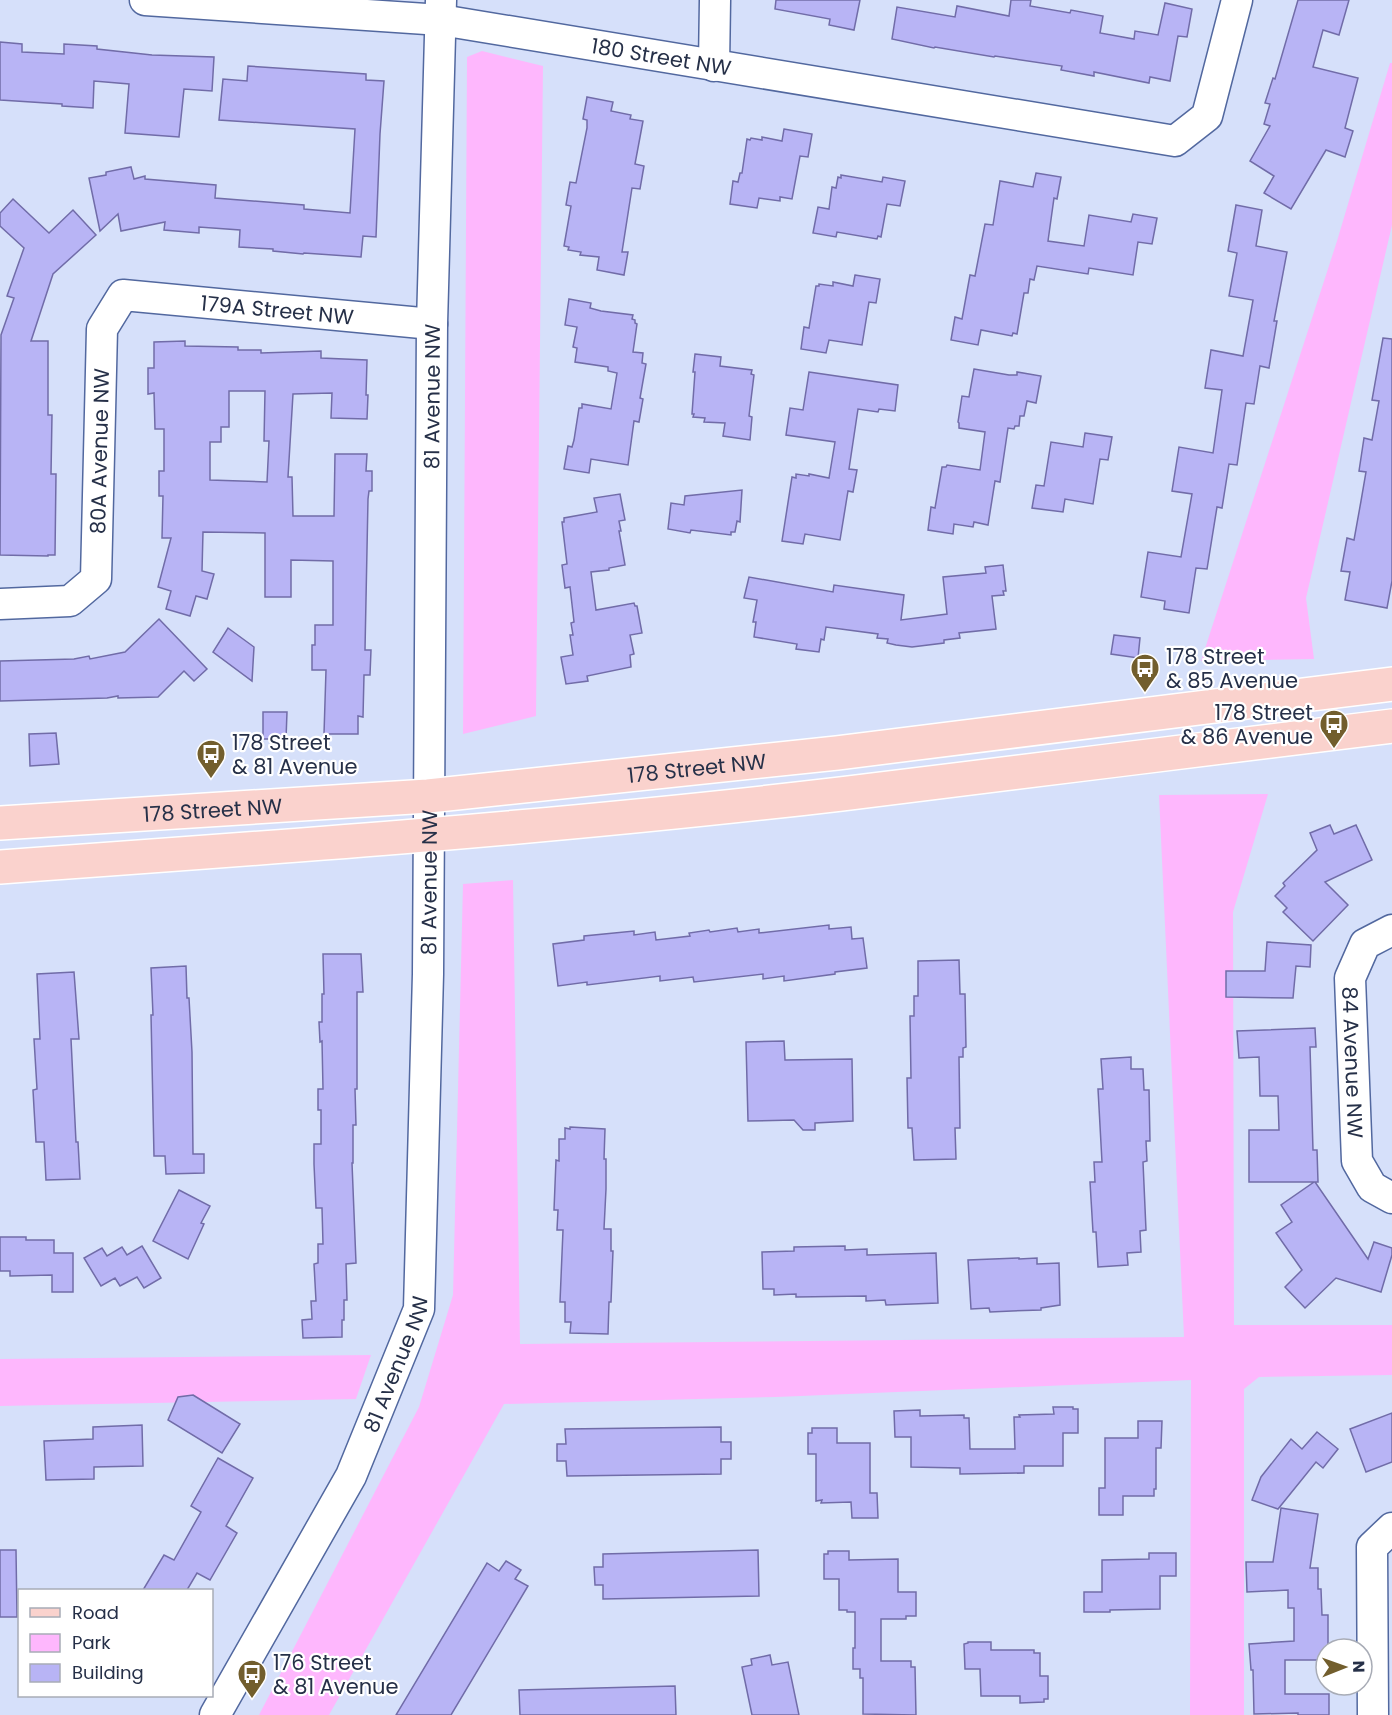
<svg xmlns="http://www.w3.org/2000/svg" width="1392" height="1715" viewBox="0 0 1392 1715" font-family="Poppins,sans-serif">
<style>
.green{fill:#feb7fd}
.building{fill:#b8b4f5;stroke:#716ca8;stroke-width:1.5;fill-rule:evenodd}
.lines{fill:none;stroke-linecap:round;stroke-linejoin:round}
.minor-casing{stroke:#52689f;stroke-width:33}
.major-casing{stroke:#fff;stroke-width:36}
.minor{stroke:#fff;stroke-width:30}
.major{stroke:#fad2cd;stroke-width:33}
.labels{text-anchor:middle;dominant-baseline:central;stroke-width:4.5;stroke-linejoin:round;paint-order:stroke}
.street-label{font-size:21px;fill:#263048;stroke:#fff}
.poi-label{font-size:21px;fill:#263048;stroke:#fff;text-anchor:start}
</style>
<rect width="100%" height="100%" fill="#d6e0fa"/>
<!-- green -->
<g class="green">
<path d="M482,51L543,66L536,716L463,734L467,57Z"/>
<path d="M1390,63H1392V225L1306,598L1314,659L1201,661L1337,241Z"/>
<path d="M1268,794L1233,912L1234,1325H1392V1375L1259,1377L1244,1389V1715H1190L1191,1380L776,1397L504,1404L329,1715H259L419,1407L453,1295L463,884L513,880L520,1344L1184,1337L1159,795Z"/>
<path d="M371,1355L356,1399L0,1406V1359Z"/>
</g>
<!-- building -->
<g class="building">
<path d="M776,0H860L854,30L829,25L830,19L775,9Z"/>
<path d="M1011,0H1031L1030,6L1070,13L1071,10L1103,16L1100,33L1134,39L1135,31L1158,35L1165,3L1192,9L1187,37L1178,36L1170,81L1150,77L1149,83L1094,72V76L1061,70L1062,66L995,56L994,57L935,47L934,48L892,39L897,7L955,17L957,6L1009,16Z"/>
<path d="M1298,0H1349L1339,35L1323,30L1313,67L1358,78L1345,128L1353,131L1345,157L1326,150L1291,209L1264,193L1274,176L1250,161L1270,126L1264,124L1270,104L1265,103L1273,78L1275,79Z"/>
<path d="M0,42L22,44V52L64,54V44L97,46V49L152,55L214,57L212,91L184,89L179,137L125,133L129,84L94,81L93,108L62,106V104L0,100Z"/>
<path d="M248,66L366,74V80L384,81L380,134L376,237L363,236L361,257L304,253L303,254L273,251V249L239,247L240,230L199,227V233L164,230L165,222L121,231L118,214L100,231L89,178L106,175V172L131,167L134,179L145,176V179L216,185L215,198L304,205V209L350,213L355,129L219,120L223,79L247,81Z"/>
<path d="M587,97L613,102L611,111L631,115L630,119L643,121L635,164L644,166L640,189L632,188L622,252H628L624,275L597,270L599,257L580,255L581,252L568,250L569,247L564,246L571,206L566,205L570,182L576,183L587,128V120L583,119Z"/>
<path d="M784,129L812,134L808,157L800,156L792,199L780,197V201L759,198L757,208L730,204L733,181L738,182L740,173H742L747,139L750,140L751,138L762,140V137L782,141Z"/>
<path d="M1036,173L1061,177L1057,199L1054,198L1048,241L1084,246L1089,215L1131,222L1133,214L1157,218L1152,244L1138,242L1133,275L1089,268L1088,274L1037,266L1034,280L1030,279L1028,293H1024L1017,334L1013,333L1012,336L981,330L978,345L951,340L955,317L962,319L970,275L975,276L985,224L993,225L1000,181L1033,187Z"/>
<path d="M841,175L882,182L883,177L905,181L900,206L887,204L881,237L878,236L877,239L837,232L836,237L813,233L818,207L829,209L832,187L836,188L838,177L841,178Z"/>
<path d="M13,199L49,233L73,210L96,235L53,274L31,341H48V415H52L51,474H56L55,555H48V556L0,555L1,335L14,298L7,296L24,248L0,226V213Z"/>
<path d="M1236,205L1262,210L1256,246L1287,252L1274,321H1277L1269,368L1260,366L1254,404L1246,403L1237,465L1229,464L1222,508L1217,507L1207,569L1196,568L1189,613L1164,609L1165,601L1141,597L1148,552L1181,557L1192,494L1172,491L1179,447L1213,453L1222,390L1205,388L1211,350L1243,356L1253,300L1229,296L1237,253L1228,251Z"/>
<path d="M855,275L880,279L876,303L869,302L862,345L829,340L826,353L801,349L804,327L809,328L816,286H819V284L833,286V282L853,286Z"/>
<path d="M569,299L591,303L590,308L601,311L633,315L632,319L635,320V323L637,324L633,352L643,353L642,363L646,364L640,398L643,399L639,422L634,421L628,465L591,459L589,473L564,469L568,446L572,447L574,440L579,408H582V404L611,409L617,373L608,371V367L575,362L577,348L573,347L577,327L565,325Z"/>
<path d="M1383,338L1392,339V581L1387,608L1345,600L1350,572L1341,571L1347,538L1354,540L1361,501L1366,472L1359,471L1364,438L1372,440L1379,401L1372,400Z"/>
<path d="M185,341V346L238,347V350H261V353L321,351V358L367,360L366,395H368L367,419L331,418L332,393L293,394L288,477H292L293,516H334L335,454H367L366,471H372V491H369L368,499L365,650H371L370,675H364L363,717L358,716V734H324L326,670H312V645H315V625H333V561L291,560V597H265V533L203,532L202,571L214,574L207,599L196,596L190,616L166,609L171,591L158,587L171,538H162L163,496H159V471H164V429H155L154,393L148,394V368H154V342ZM229,391H265L264,441H269L267,482L210,480V442H221V427H229Z"/>
<path d="M695,354L721,357L720,366L752,370L751,374L754,375L749,416L752,417L750,440L723,436L725,423L704,422L705,418L693,417L694,414H692L695,372H693Z"/>
<path d="M974,369L1009,375H1017V372L1041,376L1036,403L1027,401L1024,416H1020L1019,426H1015L1014,429L1008,428L1000,482L995,481L988,525L974,522L973,527L954,524L953,534L928,530L931,507L935,508L942,467H946L947,465L980,470L985,432L959,428V423L958,422L962,396L969,397Z"/>
<path d="M809,372L898,385L895,411L879,409L878,412L858,409L849,469L857,470L853,492L848,491L840,540L805,534L803,544L782,541L792,477L796,478V474L809,476V474L829,478L835,442L786,435L790,408L803,410Z"/>
<path d="M1085,433L1112,437L1108,460L1100,459L1093,504L1065,499L1063,512L1032,508L1036,485L1044,486L1051,442L1083,447Z"/>
<path d="M742,490L740,522L737,521L735,532H731V535L691,530L690,533L668,529L671,503L684,505L685,496Z"/>
<path d="M620,494L625,520L619,521L621,531H619L625,565L609,568V570L591,572L596,610L634,603L635,606H637L642,633L630,635L634,654L630,655L631,667L587,676L588,681L566,684L561,657L573,655L570,635H573L571,623L574,622L570,587L565,588L562,565L567,564L562,522H564V518L597,512L594,498Z"/>
<path d="M1003,565L1006,591H1003L1004,595L992,596L996,629L959,633L960,638L944,640V643L912,647L896,645L887,643L888,639L877,638L878,634L826,627L824,640L821,639L819,652L796,649L797,644L754,637L756,622H753L757,600L744,598L749,577L833,592L834,585L904,595L901,620L947,614L943,577L986,573L985,567Z"/>
<path d="M159,619L207,669L194,681L184,671L158,697L118,698V696L107,698L0,701V661L74,659L89,656L90,659L125,652Z"/>
<path d="M228,628L254,647L252,681L213,652Z"/>
<path d="M1114,635L1140,638L1138,658L1111,654Z"/>
<path d="M263,712H287L286,739H263Z"/>
<path d="M56,733L59,764L30,766L29,734Z"/>
<path d="M1330,825L1334,834L1356,825L1372,860L1325,882L1348,905L1313,941L1283,912L1287,908L1275,896L1285,886L1283,883L1317,850L1310,833Z"/>
<path d="M829,925V929L851,927L852,939L863,938L867,968L835,972V974L784,981V976L763,979V974L694,982L693,977L660,981V976L587,985V982L558,986L553,944L584,940V936L634,931V935L655,932L656,940L690,936L689,933L709,930L710,932L737,928L738,932L759,929V933Z"/>
<path d="M1267,942L1311,945L1310,967L1296,966L1293,998L1226,997V971H1265Z"/>
<path d="M323,954H361L363,992H357V1089H355L356,1125H353V1163H352L356,1263L346,1264L347,1300H344V1320H342V1337L303,1338L302,1320L312,1319L311,1301H316L314,1264L318,1263V1244H323L322,1208H316L314,1164V1144H321V1110H318V1089H323L322,1041L320,1042L319,1022H322V994H324Z"/>
<path d="M959,960L960,994H965L966,1047L963,1048V1057H959L960,1128H955L956,1159L914,1160L912,1128H908L907,1078H911L910,1016H914V996H918V961Z"/>
<path d="M186,966L187,998H189L192,1052L193,1154H204V1173L166,1174L165,1156H154L151,1015H153L151,968Z"/>
<path d="M74,972L79,1039H71L76,1142H78L80,1179L46,1180L44,1142H36L34,1108L33,1090L37,1089L34,1039H40L37,974Z"/>
<path d="M1315,1028L1316,1047H1310L1313,1150H1317L1318,1182H1315L1368,1259L1374,1242L1392,1248V1255L1381,1292L1336,1278L1305,1308L1285,1287L1302,1270L1276,1233L1292,1222L1281,1205L1314,1182H1249V1130H1279L1278,1096H1260L1259,1057L1239,1058L1237,1031Z"/>
<path d="M784,1041L785,1060L852,1059L853,1121L815,1123V1130H803L794,1120L748,1121L746,1042Z"/>
<path d="M1131,1057V1069H1143L1144,1090H1149L1150,1141H1146L1147,1161L1143,1162L1146,1230L1140,1231L1141,1252L1127,1253L1128,1265L1098,1267L1096,1232H1093L1090,1182H1095L1094,1162H1102L1098,1089H1103L1101,1059Z"/>
<path d="M570,1127L605,1129L604,1159H606V1189L604,1229H611V1251H613L611,1302H609L608,1334L570,1333L571,1322H565V1302H560L563,1230H557L558,1210H554L556,1160L559,1161V1139H565V1128L570,1129Z"/>
<path d="M179,1190L210,1206L201,1223L204,1224L188,1259L153,1241Z"/>
<path d="M0,1237H26V1240H54V1253H73V1292H52V1275L10,1276V1271H0Z"/>
<path d="M142,1246L161,1278L144,1288L137,1277L120,1286L115,1278L101,1286L84,1258L102,1248L107,1256L122,1247L127,1255Z"/>
<path d="M845,1246V1250L867,1249V1255L936,1253L938,1303L886,1305L885,1300L866,1301V1296L796,1297V1294L774,1295V1289H763L762,1252L794,1251V1247Z"/>
<path d="M1019,1258V1259L1037,1258V1264L1059,1263L1060,1305L1041,1308V1310L1012,1311L990,1312L989,1308L971,1309L968,1260Z"/>
<path d="M193,1395L240,1424L222,1453L168,1420L178,1397Z"/>
<path d="M1053,1407H1073V1409H1078V1433H1063V1466H1024V1473L960,1474V1468L911,1467V1437H895L894,1411L920,1410V1416L964,1415V1418H969L970,1449H1015L1014,1417H1020L1019,1415L1054,1414Z"/>
<path d="M1392,1413V1462L1366,1472L1350,1429Z"/>
<path d="M1138,1421H1162L1161,1448H1156V1489H1154V1496H1123V1515H1099V1488H1105V1438H1138Z"/>
<path d="M142,1425L143,1466L94,1467V1479L46,1480L44,1441L93,1439V1427Z"/>
<path d="M721,1427V1442H731V1459H721V1474L567,1476L566,1461H557V1444H566L565,1429Z"/>
<path d="M812,1428H837V1443H870V1493H877L878,1518H852L851,1502L821,1503L822,1500L816,1501V1454H808V1433H812Z"/>
<path d="M1317,1432L1338,1449L1323,1468L1316,1462L1278,1509L1252,1500L1261,1477L1291,1439L1302,1449Z"/>
<path d="M218,1458L253,1478L226,1526L237,1533L210,1580L197,1573L187,1590H143L164,1555L174,1560L201,1512L191,1506Z"/>
<path d="M1281,1508L1318,1514L1310,1568H1318V1589H1321L1322,1615H1328V1649H1326V1660H1285V1694H1329V1715H1298V1713L1254,1714L1253,1670H1251L1249,1644L1294,1641V1608H1288V1590L1247,1592L1246,1562H1273Z"/>
<path d="M0,1550H16L17,1617H0Z"/>
<path d="M758,1550L759,1596L603,1599V1585H595L594,1567H603V1554Z"/>
<path d="M828,1551H849V1560L898,1559V1592H916V1616H906V1619H881V1661H911V1667H915L916,1715L863,1714V1678H860V1669H853V1648H855V1612H847V1610H839V1579H824V1554H828Z"/>
<path d="M1149,1553H1176V1576H1160V1609L1110,1610V1612H1084V1592H1102V1560L1149,1559Z"/>
<path d="M506,1561L521,1570L515,1579L528,1586L451,1715H396L487,1563L499,1571Z"/>
<path d="M968,1642H991V1650H1034V1653H1040V1676H1048V1699H1044V1702L1020,1703V1696H981L980,1669H965L964,1644L968,1643Z"/>
<path d="M770,1655L772,1665L788,1662L799,1715H752L742,1667L752,1665L751,1659Z"/>
<path d="M675,1686L676,1715H520L519,1690Z"/>
</g>
<g class="lines">
<!-- minor casing -->
<g class="minor-casing">
<g id="minor">
<path id="s1" d="M145,0L441,20L1175,141L1207,116L1237,0"/>
<path d="M714,66L715,0"/>
<path id="s2" d="M0,604L70,601L96,579L102,329L123,295L432,324"/>
<path id="s3" d="M1392,930L1365,944L1350,978L1357,1161L1372,1187L1392,1198"/>
<path id="s4" d="M215,1715L351,1476L419,1309L428,974L432,324L441,0"/>
<path d="M1373,1715L1372,1547L1392,1528"/>
</g>
</g>
<!-- major casing -->
<g class="major-casing">
<g id="major">
<path id="s5" d="M0,823L428,796L837,753L1392,684"/>
<path d="M0,867C281,847 561,827 841,794C1025,773 1208,747 1392,726"/>
</g>
</g>
<!-- minor -->
<use href="#minor" class="minor"/>
<!-- major -->
<use href="#major" class="major"/>
</g>
<!-- icons -->
<defs>
<g id="bus-pin" transform="scale(1.5)"><path d="M0 17L-7.5 6A9.5 9.5 0 1 1 7.5 6Z" fill="#725e2d" stroke="#fff"/><path d="M-5-6H5V4H4V6H2V4H-2V6H-4V4H-5ZM-3.5-4V0h7V-4ZM-3.5 1.2v1.5H-2V1.2ZM2 1.2v1.5H3.5V1.2Z" fill="#fff"/></g>
</defs>
<g fill-rule="evenodd">
<use href="#bus-pin" x="1145" y="668"/>
<use href="#bus-pin" x="1334" y="724"/>
<use href="#bus-pin" x="211" y="754"/>
<use href="#bus-pin" x="252" y="1674"/>
</g>
<g class="labels">
<!-- street labels -->
<g class="street-label">
<text stroke="none"><textPath href="#s1" startOffset="520">180 Street NW</textPath></text>
<text stroke="none"><textPath href="#s2" startOffset="549">179A Street NW</textPath></text>
<text stroke="none"><textPath href="#s4" startOffset="1368">81 Avenue NW</textPath></text>
<text stroke="none"><textPath href="#s2" startOffset="232">80A Avenue NW</textPath></text>
<text stroke="none"><textPath href="#s5" startOffset="699">178 Street NW</textPath></text>
<text stroke="none"><textPath href="#s5" startOffset="213">178 Street NW</textPath></text>
<text stroke="none"><textPath href="#s4" startOffset="882">81 Avenue NW</textPath></text>
<text stroke="none"><textPath href="#s3" startOffset="152">84 Avenue NW</textPath></text>
<text stroke="none"><textPath href="#s4" startOffset="396">81 Avenue NW</textPath></text>
</g>
<!-- poi labels -->
<g class="poi-label">
<text x="1166" y="656">178 Street<tspan x="1166" dy="24">&amp; 85 Avenue</tspan></text>
<text x="1313" y="712" text-anchor="end">178 Street<tspan x="1313" dy="24">&amp; 86 Avenue</tspan></text>
<text x="232" y="742">178 Street<tspan x="232" dy="24">&amp; 81 Avenue</tspan></text>
<text x="273" y="1662">176 Street<tspan x="273" dy="24">&amp; 81 Avenue</tspan></text>
</g>
</g>
<!-- legend -->
<rect x="18" y="1589" width="195" height="108" fill="#ffffff" stroke="#a8acb6" stroke-width="1.5"/>
<rect x="30" y="1608" width="30" height="9" fill="#fad2cd" stroke="#a8acb6" stroke-width="1.5"/>
<text x="72" y="1619" font-size="18" fill="#263048">Road</text>
<rect x="30" y="1634" width="30" height="18" fill="#feb7fd" stroke="#a8acb6" stroke-width="1.5"/>
<text x="72" y="1649" font-size="18" fill="#263048">Park</text>
<rect x="30" y="1664" width="30" height="18" fill="#b8b4f5" stroke="#a8acb6" stroke-width="1.5"/>
<text x="72" y="1679" font-size="18" fill="#263048">Building</text>
<!-- north arrow -->
<g transform="translate(1344 1667) rotate(89)"><circle r="28" fill="#ffffff" stroke="#a8acb6" stroke-width="1.5"/>
<path d="M0-4.5L10 22L0 15L-10 22Z" fill="#725e2d"/>
<text y="-9" font-size="16" font-weight="bold" text-anchor="middle" fill="#263048">N</text>
</g>
</svg>
